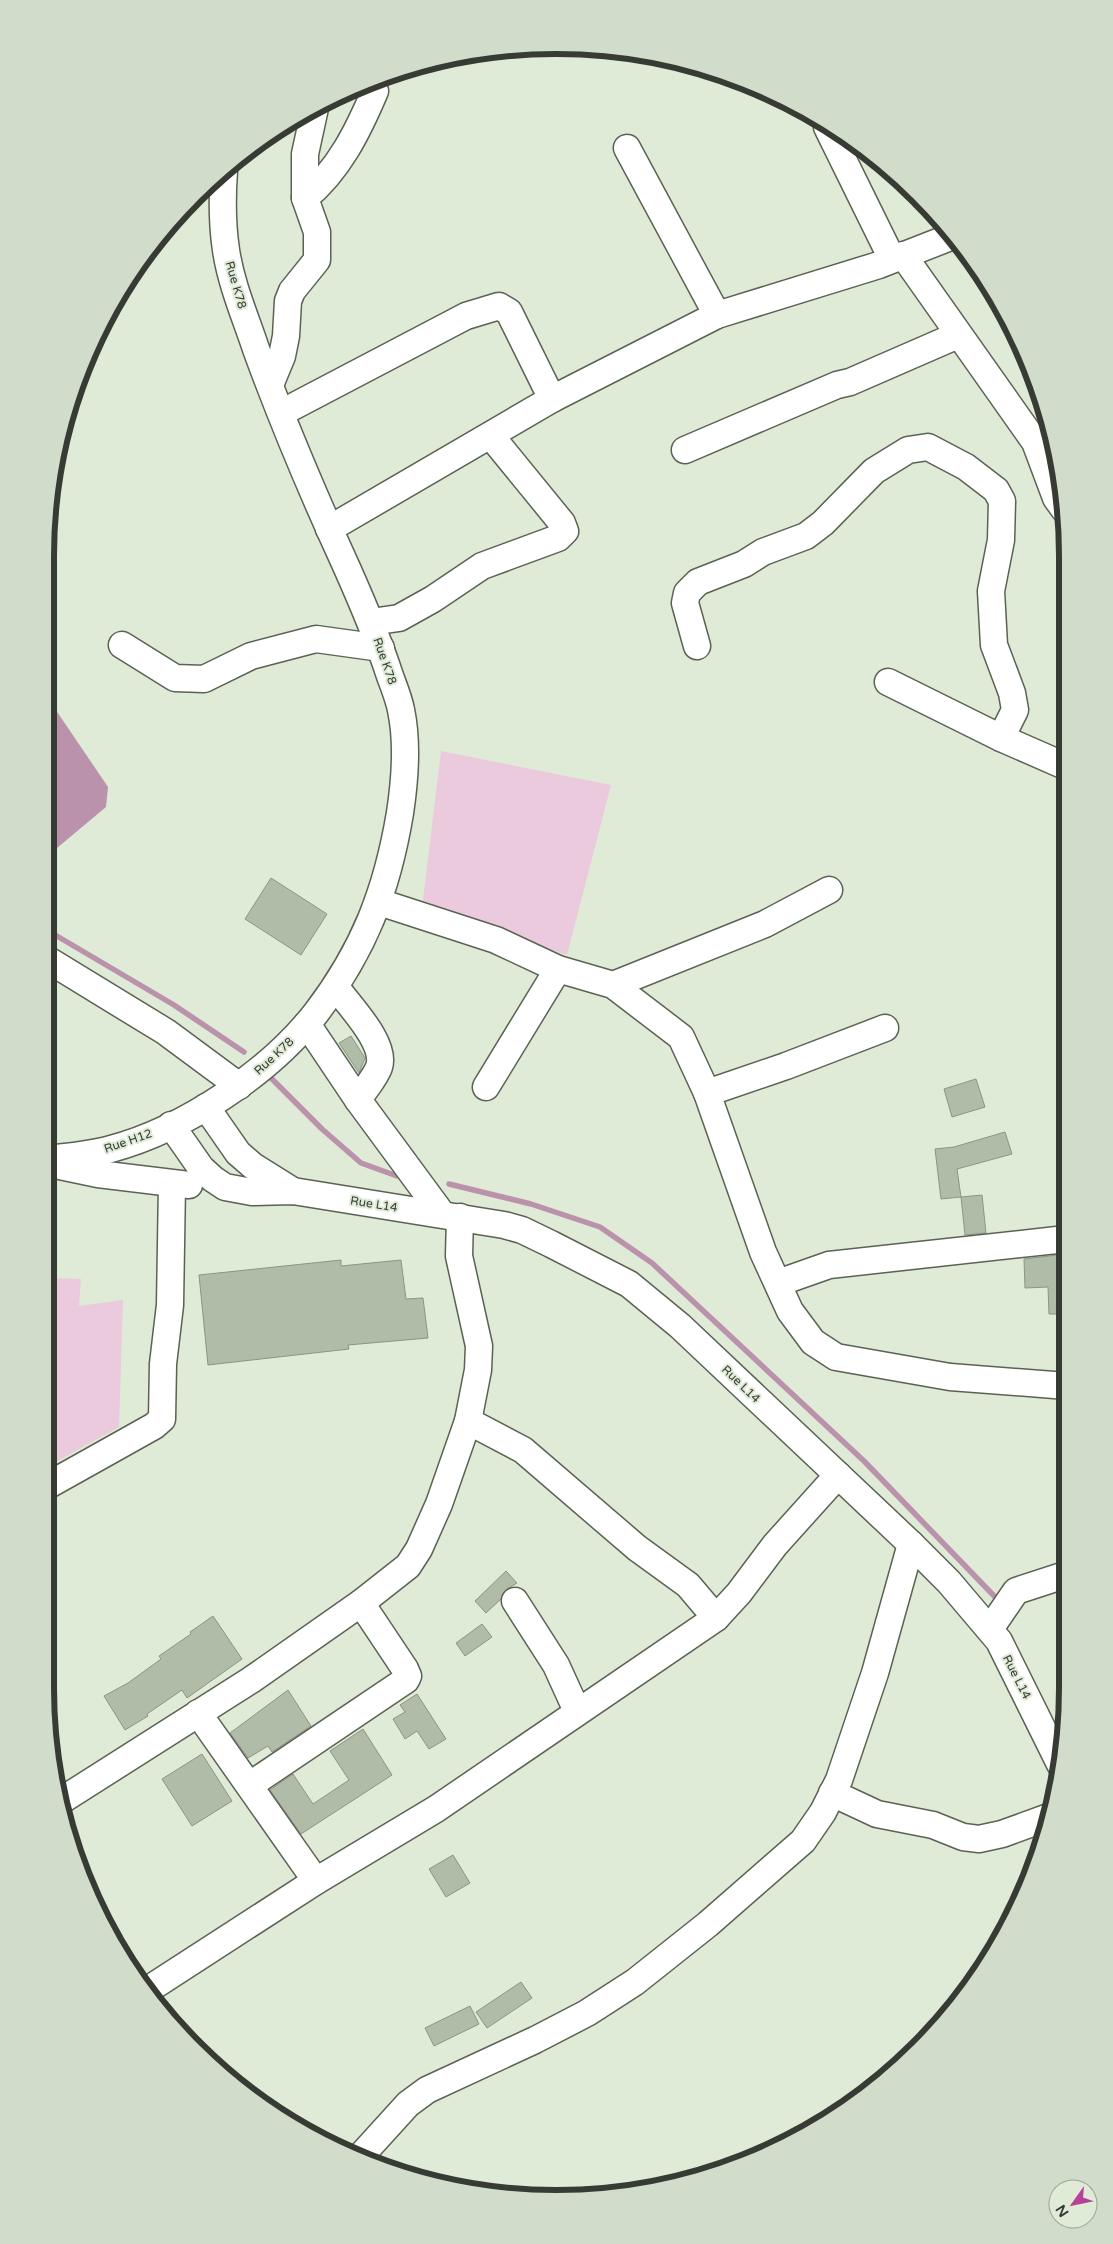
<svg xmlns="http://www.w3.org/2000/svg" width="1113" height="2244" viewBox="0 0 1113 2244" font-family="'Varela Round',sans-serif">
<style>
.green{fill:#ebcade}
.water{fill:#bb92ac}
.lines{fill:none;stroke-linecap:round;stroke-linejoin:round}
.stream{stroke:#bb92ac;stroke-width:5.5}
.building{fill:#b0bba8;stroke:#8b9584}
.minor-casing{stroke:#5a6353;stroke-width:29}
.minor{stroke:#fff;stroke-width:26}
.labels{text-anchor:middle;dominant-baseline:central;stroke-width:4;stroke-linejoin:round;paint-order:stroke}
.street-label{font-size:12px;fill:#373b34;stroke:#dfead7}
.rim{fill:none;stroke:#373b34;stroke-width:6}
</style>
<rect width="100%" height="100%" fill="#dfead7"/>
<!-- green -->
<g class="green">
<path d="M441,751L611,785L567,955L422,908Z"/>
<path d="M45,1278L81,1279L79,1306L123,1300L119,1427L45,1468Z"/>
</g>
<!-- water -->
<path class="water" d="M45,694L108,787L106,807L51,853L45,849Z"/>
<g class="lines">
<!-- stream -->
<g class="stream">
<path d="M45,929L174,1005L244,1052"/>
<path d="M271,1078L322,1129L361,1163L397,1176"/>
<path d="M449,1184L531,1204L600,1227L652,1263L864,1461L997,1599"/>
</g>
</g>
<!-- building -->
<g class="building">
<path d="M271,878L327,914L301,955L245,919Z"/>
<path d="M351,1036L365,1058L359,1073L339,1043Z"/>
<path d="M976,1079L985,1107L952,1117L944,1089Z"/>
<path d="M1005,1132L1012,1154L957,1169L961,1197L941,1199L935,1149L954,1147Z"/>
<path d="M982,1195L986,1233L965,1235L961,1197Z"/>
<path d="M1066,1254L1067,1314H1049L1048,1287L1025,1288L1024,1259Z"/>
<path d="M341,1260V1266L401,1260L406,1299L423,1298L428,1338L348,1345L349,1349L208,1365L199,1275Z"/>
<path d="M506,1571L517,1583L507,1589L501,1599L486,1613L475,1601Z"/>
<path d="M213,1616L242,1659L187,1698L182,1690L147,1714L148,1716L125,1730L104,1696L128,1683L161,1659L159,1656L191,1634L190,1632Z"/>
<path d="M482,1624L492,1637L465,1656L456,1643Z"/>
<path d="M288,1690L311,1726L272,1752L268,1746L248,1758L230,1733Z"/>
<path d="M417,1694L446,1739L429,1749L417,1731L405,1739L393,1719L405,1712L400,1705Z"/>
<path d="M363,1729L392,1775L301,1834L270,1790L293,1774L313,1804L349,1780L330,1751Z"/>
<path d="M202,1754L232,1801L192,1826L162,1779Z"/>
<path d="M453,1855L470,1883L446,1897L429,1869Z"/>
<path d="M521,1982L532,1998L487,2028L476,2012Z"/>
<path d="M470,2006L479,2024L434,2046L425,2028Z"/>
</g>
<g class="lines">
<!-- minor casing -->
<g class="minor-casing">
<g id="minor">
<path d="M827,127L892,259"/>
<path d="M627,148L717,315"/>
<path d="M305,198C339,170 358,131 375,91"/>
<path d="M903,255L1035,442L1056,498L1064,509"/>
<path d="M270,385L282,356L286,336L288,301L292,291L317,260V232L305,198V154L315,108"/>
<path d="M281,413L466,316L499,306L509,312L552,399"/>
<path d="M685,450L837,385L850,382L958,335"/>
<path d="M329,529L552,399L717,315L879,265L953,236"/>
<path d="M371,622L399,618L433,599L482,566L558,538L565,531L562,523L491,436"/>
<path d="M122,645L175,678L204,679L251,656L316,639L381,648"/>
<path d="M697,646L685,603L687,593L698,582L744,564L763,552L806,536L823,523L874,471L908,450L928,447L966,467L996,490L1002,501L1001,540L991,591L994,645L1012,693L1015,710L1001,738"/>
<path d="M888,682L1001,738L1065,766"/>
<path d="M379,902L496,940L558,969L613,985L681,1037L707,1093L786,1066L885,1028"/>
<path d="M45,958L166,1032L239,1086"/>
<path d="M613,985L765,924L829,890"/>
<path d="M336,987C349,1006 387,1043 379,1067C375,1078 364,1090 358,1100"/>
<path d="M307,1024L358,1100L442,1214"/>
<path d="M486,1087L558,969"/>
<path d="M707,1093L763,1252L790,1311L813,1342L836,1357L950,1377L1067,1386"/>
<path d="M206,1107L238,1153L253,1166L293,1191"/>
<path d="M171,1125L201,1168L213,1179L225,1187L252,1192L293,1191L504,1225L522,1230L551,1244L629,1284L680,1326L911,1544L949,1582L999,1641L1060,1764"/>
<path d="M45,1159C67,1157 89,1155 111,1149C185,1129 269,1073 316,1013C364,950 387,891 400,813C405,780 408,743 401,710C399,699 394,687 390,676C378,639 363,604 347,568C314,496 283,423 256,349C245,316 231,284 226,250C222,223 222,198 224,171"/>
<path d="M55,1165L98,1174L189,1185"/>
<path d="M778,1283L829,1265L1066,1239"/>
<path d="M468,1421L523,1450L637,1548L688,1585L716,1618"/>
<path d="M45,1487L154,1426L162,1419L163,1364L170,1305L172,1184"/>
<path d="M515,1601L556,1665L577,1711"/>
<path d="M990,1629L1016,1591L1068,1574"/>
<path d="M198,1713L316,1881"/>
<path d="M250,1785L406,1680L408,1676L405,1669L361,1603"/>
<path d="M832,1793L877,1814L933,1825L963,1837L979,1839L1002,1834L1049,1817"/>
<path d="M59,1802L251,1680L361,1603L408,1566L419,1549L439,1504L468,1421L478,1370L479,1346L459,1256L460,1217"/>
<path d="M146,1991L316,1881L436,1809L716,1618L739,1593L775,1545L838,1475"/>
<path d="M358,2159L408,2104L427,2090L535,2040L587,2013L635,1982L708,1924L803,1841L823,1812L839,1780L875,1673L911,1544"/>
</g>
</g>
<!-- minor -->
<use href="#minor" class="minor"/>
</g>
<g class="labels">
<!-- street labels -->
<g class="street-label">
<text transform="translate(236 285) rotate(74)">Rue K78</text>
<text transform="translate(385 661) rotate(71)">Rue K78</text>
<text transform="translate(274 1056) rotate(-43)">Rue K78</text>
<text transform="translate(128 1141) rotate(-19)">Rue H12</text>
<text transform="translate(374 1204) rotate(9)">Rue L14</text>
<text transform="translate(741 1384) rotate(44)">Rue L14</text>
<text transform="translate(1017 1677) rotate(63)">Rue L14</text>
</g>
</g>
<!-- crop -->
<path d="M0 0H1113V2244H0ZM556 54H557A502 502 0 0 1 1059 556V1688A502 502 0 0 1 557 2190H556A502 502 0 0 1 54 1688V556A502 502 0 0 1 556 54Z" fill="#d2dcca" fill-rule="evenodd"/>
<path class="rim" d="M556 54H557A502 502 0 0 1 1059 556V1688A502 502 0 0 1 557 2190H556A502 502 0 0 1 54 1688V556A502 502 0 0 1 556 54Z"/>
<!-- north arrow -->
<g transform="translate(1073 2204) rotate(237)"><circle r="24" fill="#dfead7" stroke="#9ca496"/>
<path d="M0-4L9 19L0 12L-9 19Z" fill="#b94197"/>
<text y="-8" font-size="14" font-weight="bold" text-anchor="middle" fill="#373b34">N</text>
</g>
</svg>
